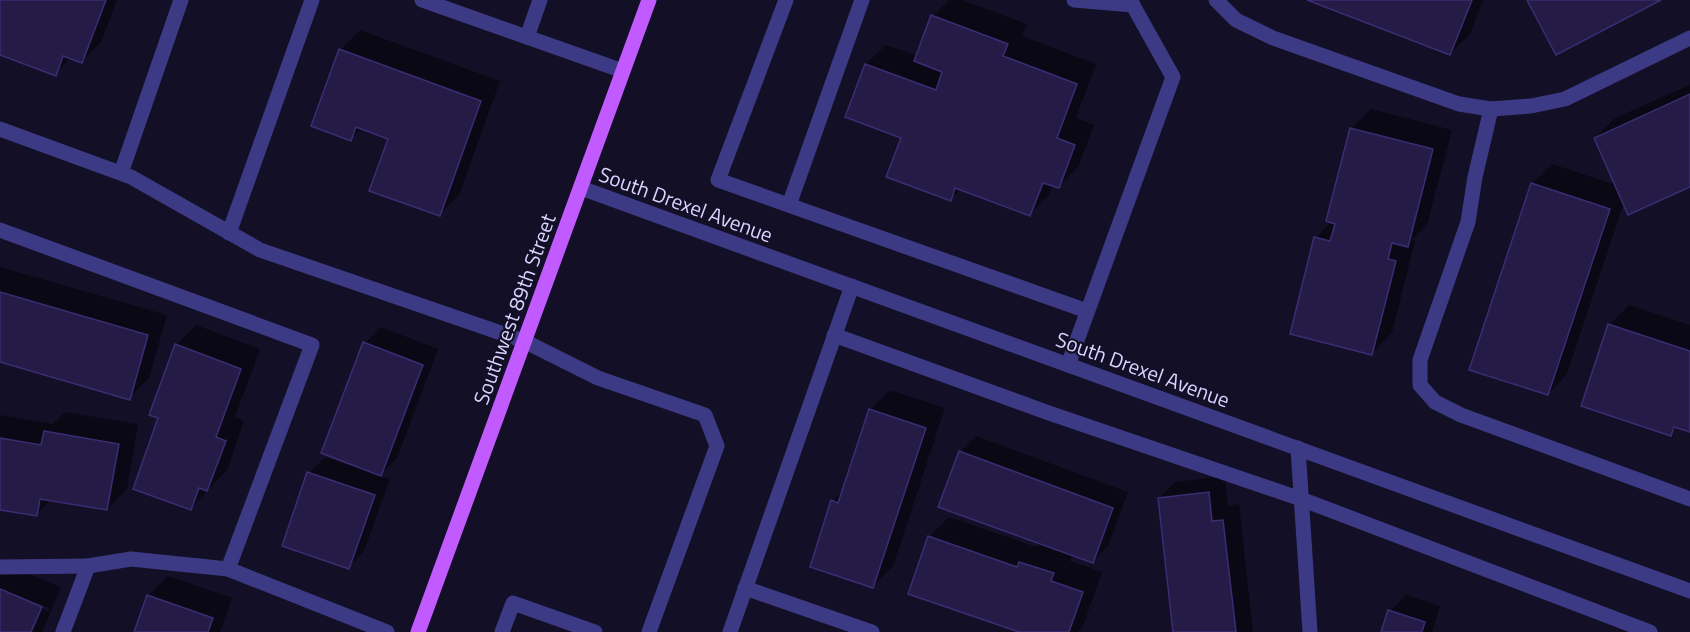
<svg xmlns="http://www.w3.org/2000/svg" width="1690" height="632" viewBox="0 0 1690 632" font-family="'Titillium Web',sans-serif">
<style>
.shadow{fill:#0007}
.building{fill:#241b47;stroke:#3b2d73;stroke-width:1.5}
.lines{fill:none;stroke-linecap:round;stroke-linejoin:round}
.minor{stroke:#3d3a85;stroke-width:15}
.major{stroke:#c25bff;stroke-width:15}
.labels{text-anchor:middle;dominant-baseline:central;stroke-width:4.5;stroke-linejoin:round;paint-order:stroke}
.street-label{font-size:21px;fill:#d9d4ff;stroke:#130f26}
</style>
<rect width="100%" height="100%" fill="#130f26"/>
<!-- shadow -->
<g class="shadow">
<path d="M0,0H117L101,42L81,62L71,58L55,74L0,53Z"/>
<path d="M949,0H962L1027,24L1022,36L1096,64L1076,118L1094,125L1078,167L1058,187L1053,185L1050,194L1030,214L961,189L950,199L903,137L866,64L886,45L918,56L933,16Z"/>
<path d="M1311,0H1483L1470,34L1450,54Z"/>
<path d="M360,30L500,81L459,195L439,215L390,138L362,128L351,139L340,50Z"/>
<path d="M1690,85V185L1624,203L1567,374L1548,394L1532,184L1552,164L1616,185L1595,138L1615,118Z"/>
<path d="M1371,109L1452,130L1427,225L1412,240L1415,241L1392,333L1372,353L1316,238L1332,221L1351,129Z"/>
<path d="M0,267L167,315L149,378L129,398L0,361Z"/>
<path d="M1629,305L1690,325V431L1678,427L1670,434L1609,325Z"/>
<path d="M196,325L260,349L235,417L244,421L227,470L191,508L176,345Z"/>
<path d="M381,327L438,349L397,458L379,476L390,479L364,551L348,567L309,473L325,457L355,467L365,343Z"/>
<path d="M890,390L945,408L893,566L873,586L833,501L844,490L870,410Z"/>
<path d="M65,412L138,424L127,489L107,509L52,499L36,515L0,508V415L53,424Z"/>
<path d="M976,436L1128,492L1108,546L1092,562L1072,554L1070,561L1102,572L1083,626L1077,632H1024L929,537L949,517L1036,547L1041,543L960,452Z"/>
<path d="M1225,476L1228,506L1239,504L1253,632H1175L1159,498L1175,482Z"/>
<path d="M0,562L61,587L42,632H0V591L48,611L49,608L0,588Z"/>
<path d="M168,576L232,598L220,632H135L148,596Z"/>
<path d="M1406,595L1440,606L1432,632H1383L1390,611Z"/>
</g>
<!-- building -->
<g class="building">
<path d="M0,0H106L82,63L63,56L56,76L0,55Z"/>
<path d="M1307,0H1472L1450,55Z"/>
<path d="M1527,0H1661L1556,55Z"/>
<path d="M931,15L1008,44L1003,56L1077,84L1057,138L1075,145L1059,188L1043,183L1030,216L955,188L951,201L886,177L901,138L845,117L865,64L936,90L942,72L914,61Z"/>
<path d="M339,49L481,101L440,216L369,191L388,139L356,127L351,141L311,126Z"/>
<path d="M1690,94V187L1628,215L1594,138Z"/>
<path d="M1350,128L1433,149L1408,247L1392,243L1388,259L1396,261L1372,355L1290,334L1314,237L1330,241L1335,224L1326,221Z"/>
<path d="M1531,183L1610,209L1548,395L1469,370Z"/>
<path d="M0,292L148,335L130,400L0,362Z"/>
<path d="M1608,324L1690,351V432L1674,427L1671,436L1581,406Z"/>
<path d="M363,342L423,365L381,476L321,453Z"/>
<path d="M175,344L241,369L216,437L226,441L207,491L199,488L191,510L133,489L158,418L149,415Z"/>
<path d="M869,409L926,428L873,588L810,567L831,500L838,503Z"/>
<path d="M44,431L119,444L107,510L40,499L37,516L0,510V438L41,445Z"/>
<path d="M959,451L1113,508L1093,563L938,507Z"/>
<path d="M307,472L375,495L349,569L282,546Z"/>
<path d="M1209,492L1212,521L1223,520L1236,632H1173L1158,498Z"/>
<path d="M928,536L1017,567L1019,562L1054,573L1051,581L1083,592L1069,632H1019L908,594Z"/>
<path d="M0,589L42,607L31,632H0Z"/>
<path d="M147,595L213,618L208,632H134Z"/>
<path d="M1388,610L1425,622L1422,632H1381Z"/>
</g>
<g class="lines">
<!-- minor -->
<g class="minor">
<path d="M422,0L623,71"/>
<path d="M786,0L718,180L1087,311"/>
<path d="M1074,0L1133,5"/>
<path d="M1216,0L1236,20L1273,38L1459,104L1491,109L1475,177L1468,222L1420,360V385L1435,402L1461,415L1690,499"/>
<path d="M527,37L540,0"/>
<path d="M1491,109L1531,106L1565,99L1690,38"/>
<path d="M0,129L131,177L260,250L524,341L598,378L705,415L717,446L649,632"/>
<path d="M121,173L181,0"/>
<path d="M581,188L1690,591"/>
<path d="M789,205L862,0"/>
<path d="M0,230L312,345L228,569"/>
<path d="M229,233L312,0"/>
<path d="M834,335L1046,412L1301,499L1650,632"/>
<path d="M1068,365L1173,77L1130,0"/>
<path d="M1298,448L1310,632"/>
<path d="M0,567L88,566"/>
<path d="M745,588L872,632"/>
<path d="M63,632L88,566L131,559L228,569L387,632"/>
<path d="M502,632L513,603L595,632"/>
<path d="M730,632L852,286"/>
</g>
<!-- major -->
<path class="major" d="M418,632L649,0"/>
</g>
<g class="labels">
<!-- street labels -->
<g class="street-label">
<text transform="translate(686 204) rotate(20)">South Drexel Avenue</text>
<text transform="translate(514 309) rotate(-70)">Southwest 89th Street</text>
<text transform="translate(1143 369) rotate(20)">South Drexel Avenue</text>
</g>
</g>
</svg>
